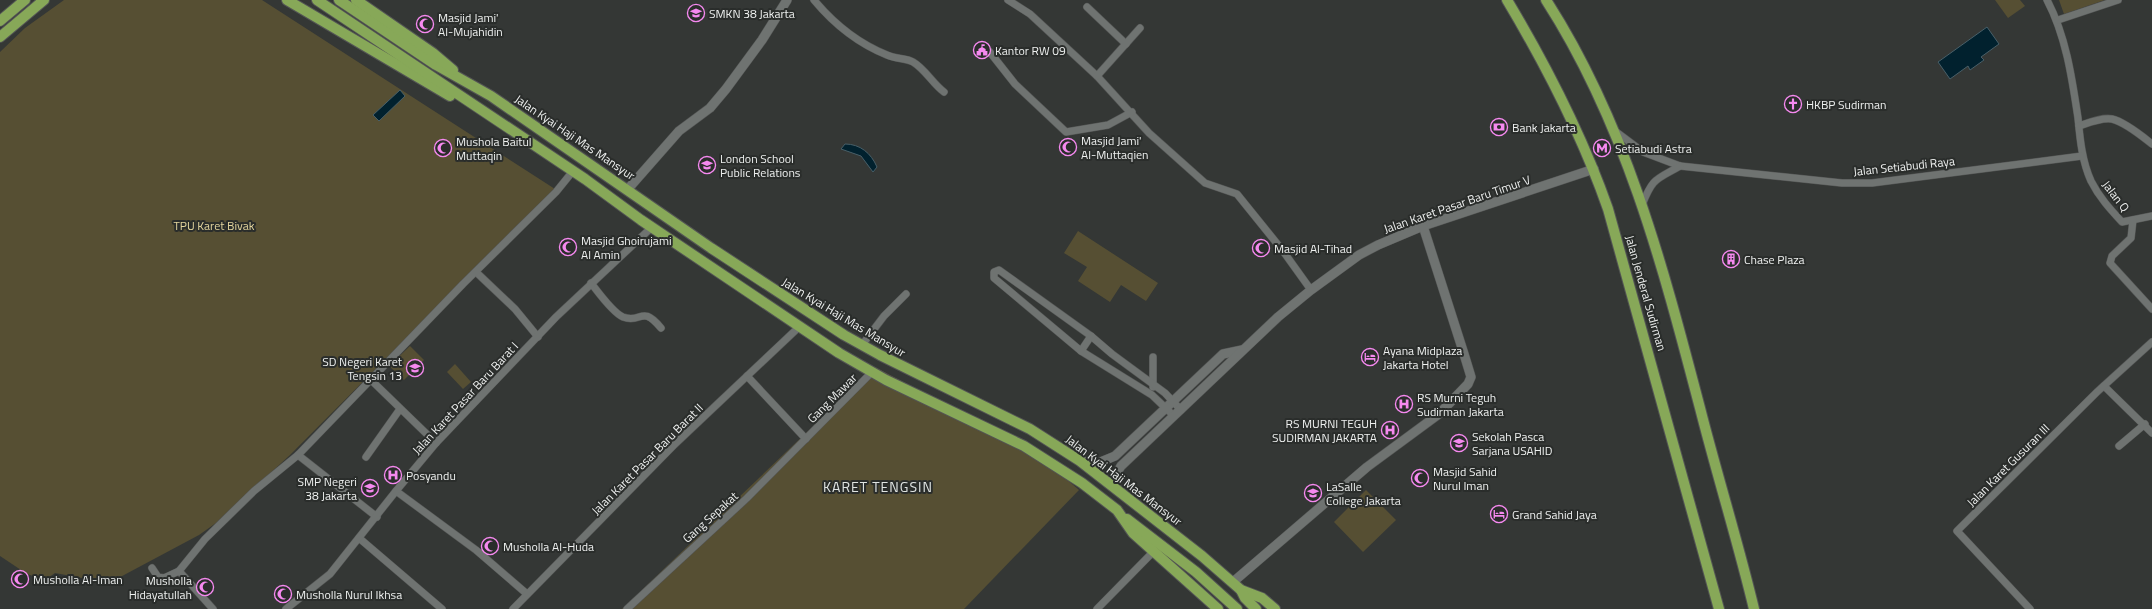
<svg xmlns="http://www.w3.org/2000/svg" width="2152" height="609" viewBox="0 0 2152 609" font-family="'Titillium Web',sans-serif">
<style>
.green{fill:#564f33}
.water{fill:#01212e;stroke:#485f68}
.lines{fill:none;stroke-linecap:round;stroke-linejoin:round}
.minor-casing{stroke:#535554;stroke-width:8}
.tertiary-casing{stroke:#535554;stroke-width:10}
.primary-casing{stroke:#535554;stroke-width:12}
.minor{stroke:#6f7371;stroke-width:7}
.tertiary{stroke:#6f7371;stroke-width:9}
.primary{stroke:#87a858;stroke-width:10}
.labels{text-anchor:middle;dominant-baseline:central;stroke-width:4;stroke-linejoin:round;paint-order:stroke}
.poi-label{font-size:12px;fill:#eef0ef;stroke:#2a2d2b;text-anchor:start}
.street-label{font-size:12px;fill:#eef0ef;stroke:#2a2d2b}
.park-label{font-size:12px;fill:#e3d59d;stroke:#2a2d2b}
.quarter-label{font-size:14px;letter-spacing:1px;fill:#e0e4e2;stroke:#2a2d2b}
</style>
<rect width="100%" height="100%" fill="#343735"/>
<!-- green -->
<g class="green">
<path d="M64,0H262L555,189L290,455L216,523L199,535L109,583L55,573L45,580L27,574L0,556V52L25,28Z"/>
<path d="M1995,0H2020L2025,6L2008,18Z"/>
<path d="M2059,0H2105L2064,14Z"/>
<path d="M1078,231L1158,283L1146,301L1121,285L1110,302L1078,281L1087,267L1064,253Z"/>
<path d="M410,346L424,360L404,380L389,366Z"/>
<path d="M455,364L471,382L463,389L447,372Z"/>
<path d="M875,367L1034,451L1079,490L964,609H622Z"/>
<path d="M1366,490L1396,520L1363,552L1334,522Z"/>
</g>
<!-- water -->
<g class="water">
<path d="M1987,27L1999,44L1981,57L1984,60L1970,70L1968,66L1950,79L1938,62Z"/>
<path d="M400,90L405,96L379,121L373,115Z"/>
<path d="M845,144C860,144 871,153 877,167L873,172L861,156L841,149Z"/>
</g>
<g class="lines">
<!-- minor casing -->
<g class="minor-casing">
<g id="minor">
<path d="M814,0C834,24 857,43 887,55C895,59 907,58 913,62C925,69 933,84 944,92"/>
<path d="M1008,0L1030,14L1097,76L1149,133L1205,183L1237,194L1283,251L1311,290"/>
<path d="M2047,0C2066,36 2072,78 2078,118C2080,139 2082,161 2091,181C2099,197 2110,209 2122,222L2152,216"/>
<path d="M1087,7L1126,44"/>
<path d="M2058,20L2118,0"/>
<path d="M989,51L1015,84L1066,132L1108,125L1132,112"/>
<path d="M1097,76L1140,28"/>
<path d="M2079,126C2088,123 2102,117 2112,119C2125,122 2142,136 2152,144"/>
<path d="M1615,131L1643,152L1680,166L1842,183H1872L2082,156"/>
<path d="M1642,205C1653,177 1656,180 1680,166"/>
<path d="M2133,220L2131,238L2112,256L2110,263L2152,309"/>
<path d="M476,272L515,309L538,337"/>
<path d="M591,283C598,292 613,313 623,317C642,324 641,304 661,328"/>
<path d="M862,345L884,316L906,294"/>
<path d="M1081,351L1091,336"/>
<path d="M747,376L806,439"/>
<path d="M370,379L436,443"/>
<path d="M2104,386L2152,433"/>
<path d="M1153,387V357"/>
<path d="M1174,416L1152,395L1081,351L994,278V272L999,270L1091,336L1112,354L1165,393L1181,410"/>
<path d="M2119,446L2145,424"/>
<path d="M298,455L377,517"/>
<path d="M366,457L400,409"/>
<path d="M396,491L476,550L527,594"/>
<path d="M359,538L442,609"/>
<path d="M152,568L158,577L164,578L179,571L205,539L254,491L298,455L463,284L556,192L573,171"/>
<path d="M179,571L213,609"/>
<path d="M286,609L330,574L396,491L436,443L556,317L652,227"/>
<path d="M513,609L674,445L799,327"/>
<path d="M627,609L747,498L872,372"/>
<path d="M1097,609L1154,551"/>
<path d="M2030,609L1957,531L2097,392L2152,342"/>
</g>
</g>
<!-- tertiary casing -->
<g class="tertiary-casing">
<g id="tertiary">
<path d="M628,189L679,131L710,108L726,89L762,40L787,0"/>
<path d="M1080,461L1098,463L1115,456L1223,354L1242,350"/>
<path d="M1110,484L1121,466L1278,317L1311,290L1359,255L1378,245L1423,226L1594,169"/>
<path d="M1233,582L1367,467L1439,414L1468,384L1471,377L1464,354L1423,226"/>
</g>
</g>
<!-- primary casing -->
<g class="primary-casing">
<g id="primary">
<path d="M287,0L450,96"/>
<path d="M317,0L585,179L641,220L839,353L886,380L1024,446L1082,483L1117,510L1133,533L1218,609"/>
<path d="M339,0L436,65L491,96L711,248L844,335L880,355L1030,429L1080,461L1202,556L1241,590L1262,598L1275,609"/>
<path d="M356,0L433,53L453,70"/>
<path d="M1507,0C1547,67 1582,135 1608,209L1719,609"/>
<path d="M1546,0C1626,124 1663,267 1700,408C1717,475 1738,542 1754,609"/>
<path d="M0,21L25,0"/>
<path d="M0,37L44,0"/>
<path d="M1127,519L1196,572L1237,609"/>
<path d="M1241,590L1245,598L1256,609"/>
</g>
</g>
<!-- minor -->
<use href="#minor" class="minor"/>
<!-- tertiary -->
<use href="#tertiary" class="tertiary"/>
<!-- primary -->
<use href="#primary" class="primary"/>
</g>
<!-- icons -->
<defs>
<g id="school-ring" transform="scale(0.9)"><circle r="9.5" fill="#2a2d2b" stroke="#f589ef" stroke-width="1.5"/><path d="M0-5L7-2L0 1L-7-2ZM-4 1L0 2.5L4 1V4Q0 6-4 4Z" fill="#f589ef"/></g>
<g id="mosque-ring" transform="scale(0.9)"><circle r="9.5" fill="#2a2d2b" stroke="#f589ef" stroke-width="1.5"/><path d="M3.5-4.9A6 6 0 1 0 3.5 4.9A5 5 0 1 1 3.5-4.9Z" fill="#f589ef"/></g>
<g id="civic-ring" transform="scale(0.9)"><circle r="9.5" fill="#2a2d2b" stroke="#f589ef" stroke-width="1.5"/><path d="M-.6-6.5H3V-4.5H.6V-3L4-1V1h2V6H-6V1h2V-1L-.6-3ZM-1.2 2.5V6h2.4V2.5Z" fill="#f589ef"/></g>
<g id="church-ring" transform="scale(0.9)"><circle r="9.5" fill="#2a2d2b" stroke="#f589ef" stroke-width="1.5"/><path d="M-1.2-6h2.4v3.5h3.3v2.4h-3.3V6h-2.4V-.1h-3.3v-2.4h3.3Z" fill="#f589ef"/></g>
<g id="bank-ring" transform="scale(0.9)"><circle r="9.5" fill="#2a2d2b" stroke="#f589ef" stroke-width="1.5"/><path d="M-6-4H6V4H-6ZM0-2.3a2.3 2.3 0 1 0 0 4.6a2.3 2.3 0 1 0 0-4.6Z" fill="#f589ef"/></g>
<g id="metro-ring" transform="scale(0.9)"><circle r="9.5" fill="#2a2d2b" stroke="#f589ef" stroke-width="1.5"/><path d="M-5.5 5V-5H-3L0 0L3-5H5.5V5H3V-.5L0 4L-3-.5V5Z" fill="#f589ef"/></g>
<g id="university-ring" transform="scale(0.9)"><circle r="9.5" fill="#2a2d2b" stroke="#f589ef" stroke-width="1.5"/><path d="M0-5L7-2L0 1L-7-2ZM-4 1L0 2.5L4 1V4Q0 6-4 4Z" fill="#f589ef"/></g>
<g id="building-ring" transform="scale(0.9)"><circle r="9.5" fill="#2a2d2b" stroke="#f589ef" stroke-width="1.5"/><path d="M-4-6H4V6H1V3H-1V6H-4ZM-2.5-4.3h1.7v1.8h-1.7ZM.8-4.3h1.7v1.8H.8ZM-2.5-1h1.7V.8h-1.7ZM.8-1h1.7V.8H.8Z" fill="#f589ef"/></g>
<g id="hotel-ring" transform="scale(0.9)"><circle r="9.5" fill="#2a2d2b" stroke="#f589ef" stroke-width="1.5"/><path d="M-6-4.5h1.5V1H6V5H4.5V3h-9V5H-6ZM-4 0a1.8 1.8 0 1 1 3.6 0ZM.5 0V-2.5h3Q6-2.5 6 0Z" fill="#f589ef"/></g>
<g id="hospital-ring" transform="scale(0.9)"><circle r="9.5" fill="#2a2d2b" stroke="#f589ef" stroke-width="1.5"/><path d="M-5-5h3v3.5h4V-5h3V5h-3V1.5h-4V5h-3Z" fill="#f589ef"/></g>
</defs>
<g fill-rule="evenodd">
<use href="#school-ring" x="696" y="13"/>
<use href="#mosque-ring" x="425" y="24"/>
<use href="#civic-ring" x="982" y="50"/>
<use href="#church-ring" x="1793" y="104"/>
<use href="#bank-ring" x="1499" y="127"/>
<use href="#mosque-ring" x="1068" y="147"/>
<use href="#mosque-ring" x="443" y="148"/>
<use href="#metro-ring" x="1602" y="148"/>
<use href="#university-ring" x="707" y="165"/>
<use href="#mosque-ring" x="568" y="247"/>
<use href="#mosque-ring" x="1261" y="248"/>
<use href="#building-ring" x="1731" y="259"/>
<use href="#hotel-ring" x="1370" y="357"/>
<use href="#school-ring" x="415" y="368"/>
<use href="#hospital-ring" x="1404" y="404"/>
<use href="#hospital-ring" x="1390" y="430"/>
<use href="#university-ring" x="1459" y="443"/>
<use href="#hospital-ring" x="393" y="475"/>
<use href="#mosque-ring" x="1420" y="478"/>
<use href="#school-ring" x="370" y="488"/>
<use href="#university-ring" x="1313" y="493"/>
<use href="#hotel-ring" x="1499" y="514"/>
<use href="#mosque-ring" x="490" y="546"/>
<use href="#mosque-ring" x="20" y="579"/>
<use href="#mosque-ring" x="205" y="587"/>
<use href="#mosque-ring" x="283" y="594"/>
</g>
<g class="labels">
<!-- poi labels -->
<g class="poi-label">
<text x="709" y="13">SMKN 38 Jakarta</text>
<text x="438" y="17">Masjid Jami'<tspan x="438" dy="14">Al-Mujahidin</tspan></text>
<text x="995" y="50">Kantor RW 09</text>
<text x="1806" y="104">HKBP Sudirman</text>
<text x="1512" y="127">Bank Jakarta</text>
<text x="1081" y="140">Masjid Jami'<tspan x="1081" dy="14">Al-Muttaqien</tspan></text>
<text x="456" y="141">Mushola Baitul<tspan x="456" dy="14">Muttaqin</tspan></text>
<text x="1615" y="148">Setiabudi Astra</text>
<text x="720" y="158">London School<tspan x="720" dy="14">Public Relations</tspan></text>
<text x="581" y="240">Masjid Ghoirujami<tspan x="581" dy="14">Al Amin</tspan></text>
<text x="1274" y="248">Masjid Al-Tihad</text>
<text x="1744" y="259">Chase Plaza</text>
<text x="1383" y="350">Ayana Midplaza<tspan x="1383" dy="14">Jakarta Hotel</tspan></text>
<text x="402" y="361" text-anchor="end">SD Negeri Karet<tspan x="402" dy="14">Tengsin 13</tspan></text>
<text x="1417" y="397">RS Murni Teguh<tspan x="1417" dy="14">Sudirman Jakarta</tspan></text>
<text x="1377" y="423" text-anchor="end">RS MURNI TEGUH<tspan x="1377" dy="14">SUDIRMAN JAKARTA</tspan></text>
<text x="1472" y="436">Sekolah Pasca<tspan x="1472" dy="14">Sarjana USAHID</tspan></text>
<text x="1433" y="471">Masjid Sahid<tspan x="1433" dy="14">Nurul Iman</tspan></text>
<text x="406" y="475">Posyandu</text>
<text x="357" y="481" text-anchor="end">SMP Negeri<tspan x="357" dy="14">38 Jakarta</tspan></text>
<text x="1326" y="486">LaSalle<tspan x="1326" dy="14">College Jakarta</tspan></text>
<text x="1512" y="514">Grand Sahid Jaya</text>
<text x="503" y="546">Musholla Al-Huda</text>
<text x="33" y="579">Musholla Al-Iman</text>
<text x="192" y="580" text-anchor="end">Musholla<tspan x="192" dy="14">Hidayatullah</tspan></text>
<text x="296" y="594">Musholla Nurul Ikhsa</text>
</g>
<!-- street labels -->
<g class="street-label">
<text transform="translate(575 137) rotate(34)">Jalan Kyai Haji Mas Mansyur</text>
<text transform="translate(1904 166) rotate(-6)">Jalan Setiabudi Raya</text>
<text transform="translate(2116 196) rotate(52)">Jalan Q</text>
<text transform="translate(1457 204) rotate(-19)">Jalan Karet Pasar Baru Timur V</text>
<text transform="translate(1646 293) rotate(74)">Jalan Jenderal Sudirman</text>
<text transform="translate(844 317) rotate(31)">Jalan Kyai Haji Mas Mansyur</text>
<text transform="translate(465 398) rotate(-47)">Jalan Karet Pasar Baru Barat I</text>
<text transform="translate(832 398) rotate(-45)">Gang Mawar</text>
<text transform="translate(647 459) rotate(-45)">Jalan Karet Pasar Baru Barat II</text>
<text transform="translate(2008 465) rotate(-45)">Jalan Karet Gusuran III</text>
<text transform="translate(1124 480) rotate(37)">Jalan Kyai Haji Mas Mansyur</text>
<text transform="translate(710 517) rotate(-42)">Gang Sepakat</text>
</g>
<!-- park labels -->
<g class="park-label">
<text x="214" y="225">TPU Karet Bivak</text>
</g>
<!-- quarter labels -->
<g class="quarter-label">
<text x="878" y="486">KARET TENGSIN</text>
</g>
</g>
</svg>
